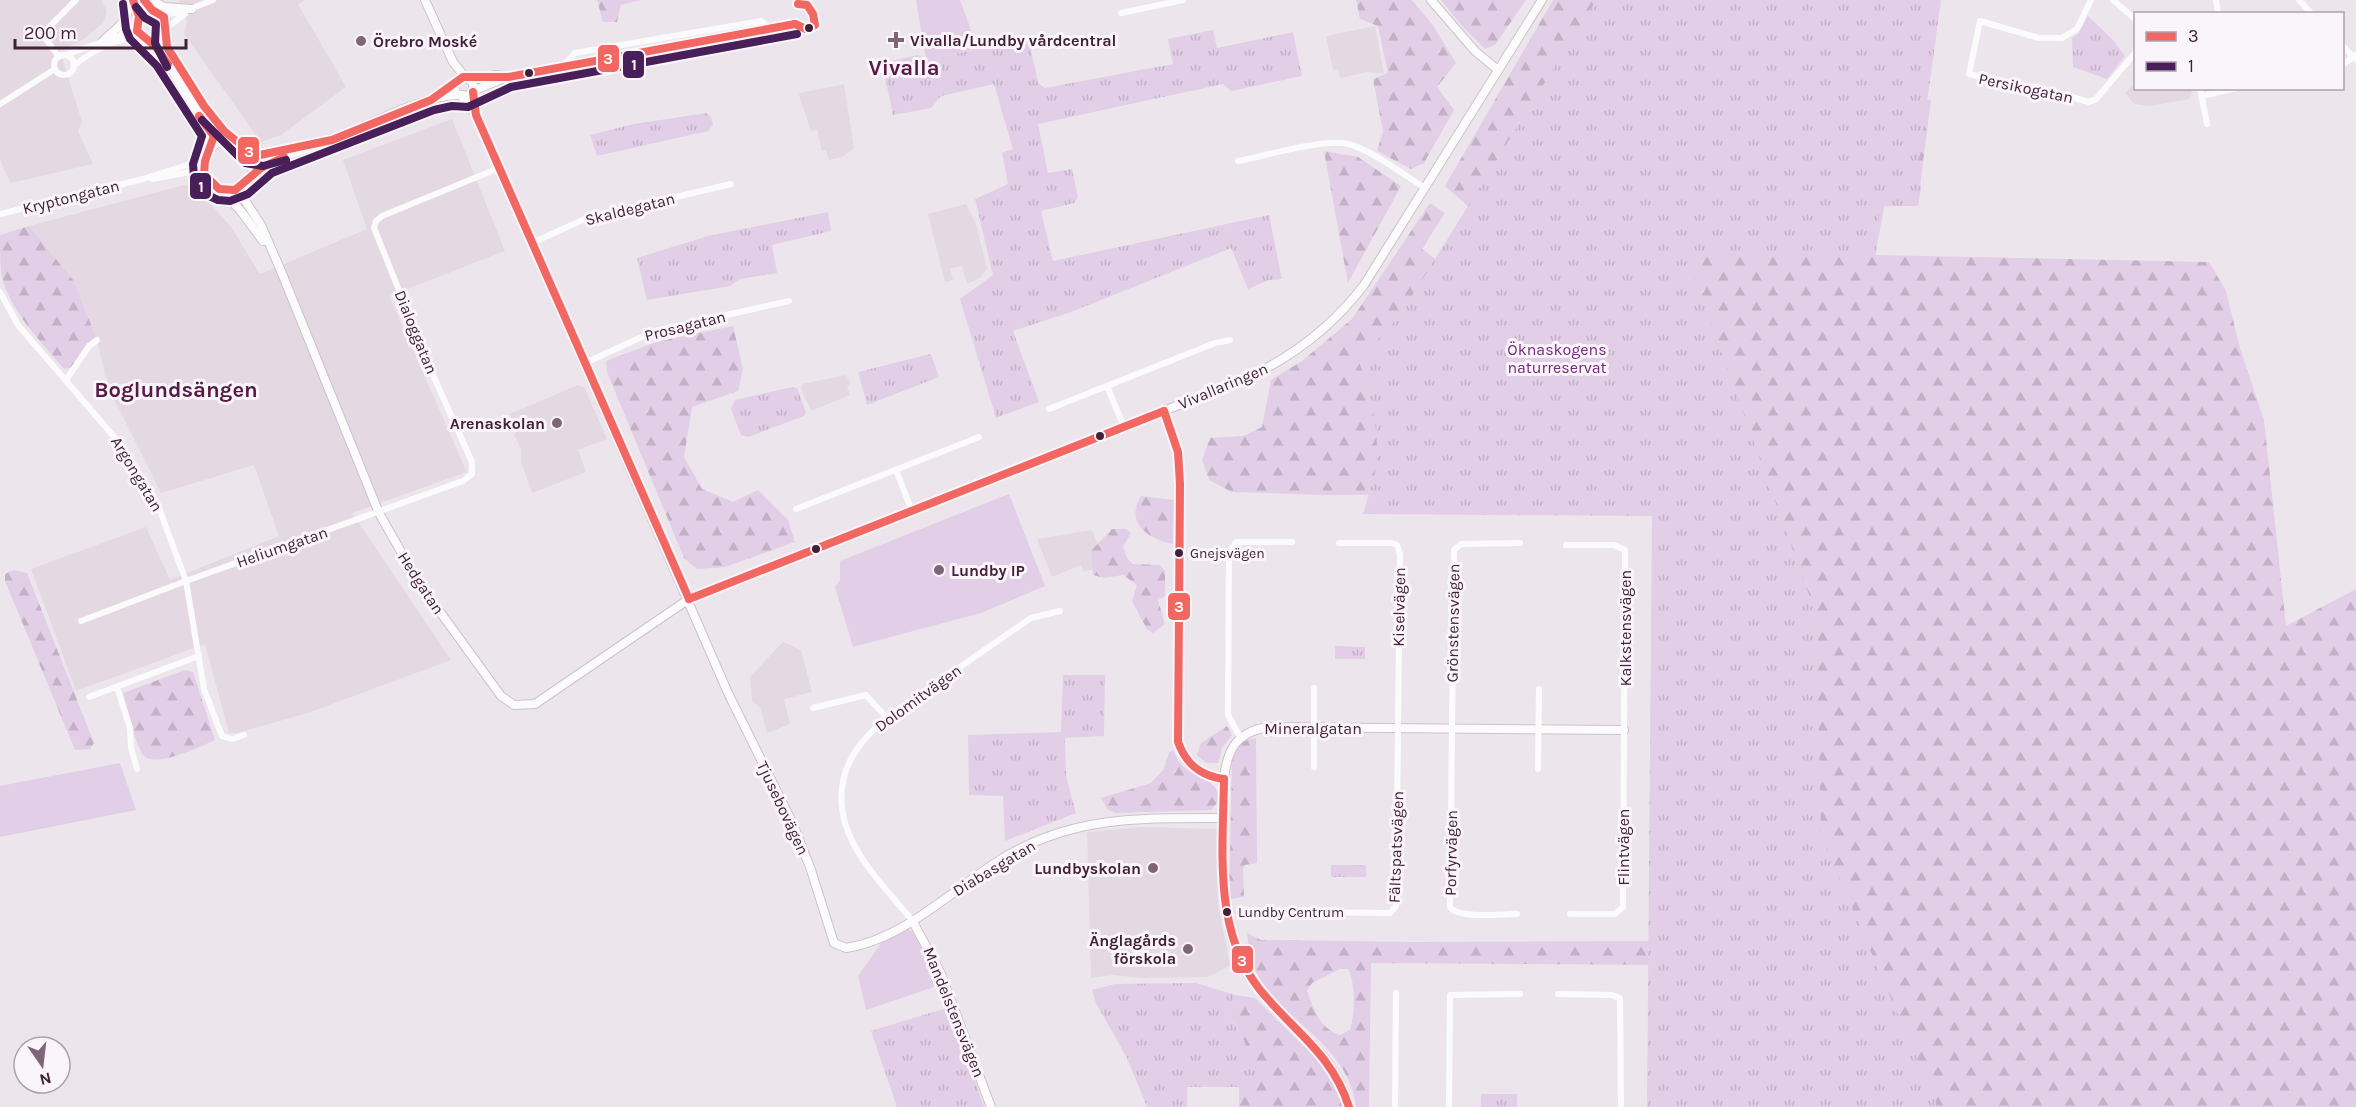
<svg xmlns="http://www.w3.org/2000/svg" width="2356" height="1107" viewBox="0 0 2356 1107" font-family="Karla,sans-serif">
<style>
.built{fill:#e4d8e3}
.green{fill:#e2cee6}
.forest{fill:url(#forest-firs);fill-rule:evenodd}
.park{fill:url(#park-tufts)}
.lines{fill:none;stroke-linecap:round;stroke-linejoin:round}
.secondary-casing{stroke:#ccc2ca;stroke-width:10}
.street{stroke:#fcfbfc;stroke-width:6}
.secondary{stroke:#fcfbfc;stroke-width:8}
.bus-1-casing{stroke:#faf5fa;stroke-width:12}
.bus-2-casing{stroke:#faf5fa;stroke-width:12}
.bus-1{stroke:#f26762;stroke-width:8}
.bus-2{stroke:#481f59;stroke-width:8}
.bus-dot{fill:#422039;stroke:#faf5fa;stroke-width:2}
.poi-dot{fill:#7e6578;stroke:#faf5fa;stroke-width:2}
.labels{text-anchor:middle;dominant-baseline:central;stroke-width:6;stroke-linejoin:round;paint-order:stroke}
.bus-label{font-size:14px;fill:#422039;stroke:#faf5fa;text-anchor:start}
.poi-label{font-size:16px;font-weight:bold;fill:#422039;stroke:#faf5fa;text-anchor:start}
.street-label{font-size:16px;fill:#422039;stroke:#faf5fa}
.park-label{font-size:16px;fill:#78267e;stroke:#faf5fa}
.district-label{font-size:22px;font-weight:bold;fill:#571a45;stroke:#faf5fa}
.line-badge{stroke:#faf5fa;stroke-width:2}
.badge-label{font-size:16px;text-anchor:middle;font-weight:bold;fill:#fff}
</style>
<defs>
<pattern id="forest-firs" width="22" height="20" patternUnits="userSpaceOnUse" patternTransform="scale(1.5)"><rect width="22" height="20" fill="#e2cee6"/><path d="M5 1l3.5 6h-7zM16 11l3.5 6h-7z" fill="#c3b1c6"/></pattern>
<pattern id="park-tufts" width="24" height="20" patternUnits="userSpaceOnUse" patternTransform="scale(1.5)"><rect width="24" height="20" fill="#e2cee6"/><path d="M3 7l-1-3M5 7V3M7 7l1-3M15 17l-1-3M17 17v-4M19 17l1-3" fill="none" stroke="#c3b1c6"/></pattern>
</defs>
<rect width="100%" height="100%" fill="#ece6ec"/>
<!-- built -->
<g class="built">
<path d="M0,0H101L107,11L103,23L84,39L60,51L82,122L78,131L93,164L11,183L0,160Z"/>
<path d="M179,0H306L298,4L346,87L281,135L261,142L184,34L187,21Z"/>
<path d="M1375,26L1384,74L1367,72L1340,78L1338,69L1333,70L1326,36Z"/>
<path d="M2135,83L2136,88L2191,89L2192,93L2189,99L2150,106L2134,104L2125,93Z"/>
<path d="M844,84L854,148L842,157L829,160L826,150L822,151L817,130L811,131L799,95L800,93Z"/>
<path d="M452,119L505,251L389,296L467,472L352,513L451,660L308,713L237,733H229L205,644L76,691L31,569L146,527L170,580L279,536L254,465L161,493L109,389L96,337L74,281L29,226L192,183L231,227L260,274L367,229L343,160Z"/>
<path d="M966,204L976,224L987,268L980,278L967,284L962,266L950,268L953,280L945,282L928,214Z"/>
<path d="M846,375L851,384L847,386L850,395L811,411L801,388L802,384Z"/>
<path d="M578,385L584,387L607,439L578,450L586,472L532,493L521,462V448L514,435L517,431L510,414Z"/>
<path d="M1092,530L1106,565L1084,572L1081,565L1052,577L1037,539Z"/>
<path d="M783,642L801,650L812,692L784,699L790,724L767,733L761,709L752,701L750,677Z"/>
<path d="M1141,827L1217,829L1218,904L1230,966L1208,977L1142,978L1113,975L1091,978L1087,832Z"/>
</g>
<!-- green -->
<g class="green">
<path d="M916,0H960L978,49L926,59Z"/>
<path d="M1009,494L1045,586L981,613L853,647L835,587L840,580V561Z"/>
<path d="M120,763L136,810L0,837V786Z"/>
<path d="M908,929L918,935L940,985L866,1010L858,976L882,942Z"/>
</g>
<!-- forest -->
<g class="forest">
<path d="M597,0H641L621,5L617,22H603Z"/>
<path d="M1356,0H1412L1432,24L1456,63L1437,87L1454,110L1424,163L1411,169L1377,151L1383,131L1373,79L1388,73L1378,26L1360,19Z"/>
<path d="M1441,0H1526L1495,45L1485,49L1465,29Z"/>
<path d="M1553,0H1939L1919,99L1931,100L1918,201L1886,198L1875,255L2209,262L2226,291L2240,348L2264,420L2286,626L2356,589V1107H1679L1673,493L1326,495L1232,492L1209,480L1202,460L1210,438L1243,436L1262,427L1271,380L1302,361L1352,319L1430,203L1445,213L1422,249L1452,272L1479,216L1445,186Z"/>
<path d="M1324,151L1358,157L1401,186L1348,283Z"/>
<path d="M29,226L74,281L96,337L87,344L73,367L64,369C40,340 8,310 1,272C0,260 0,247 0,235Z"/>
<path d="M733,326L743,369L738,391L692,407L684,457L702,489L733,502L758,490L788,520L795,542L725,567L697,569L684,558L607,372L606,361L656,342Z"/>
<path d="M1141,496L1174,500L1173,544C1149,539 1124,524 1141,496Z"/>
<path d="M1112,529H1126L1131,533L1123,547L1127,558L1133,564L1160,565L1165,571V596L1158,600L1165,624L1153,633L1147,629L1132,601L1137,585L1123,575L1104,578L1093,575L1091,551Z"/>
<path d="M14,570L27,573L94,743L90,749L75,750L5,581V574Z"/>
<path d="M185,670L193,672L215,740C202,746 156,768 144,756C135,745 128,708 123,693Z"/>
<path d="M1227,726L1232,735L1222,748L1218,763H1206L1197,755L1201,743Z"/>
<path d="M1256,738L1257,863L1245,865L1243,869L1244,897L1229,899L1232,758C1237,745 1242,740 1256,738Z"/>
<path d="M1173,750C1176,756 1178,762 1184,767C1196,778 1224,781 1217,803L1211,810L1116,813L1108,810L1101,798L1151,783L1163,770L1169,753Z"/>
<path d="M1247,933L1261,940L1414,942L1659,941L1658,965L1371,963L1369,1107H1356C1349,1043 1279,1021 1255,970C1250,958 1249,946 1247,933ZM1340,969H1348C1356,984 1355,1014 1350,1030L1340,1035C1319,1028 1315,1011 1307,991L1312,983Z"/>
<path d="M1235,995L1255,998L1326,1068L1336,1084L1344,1107H1239V1086L1256,1087L1237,1027L1231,1019Z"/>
</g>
<!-- park -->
<g class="park">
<path d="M1596,0H1941L1918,168L1921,189L1918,206H1880L1876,254L1685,251L1816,614L1821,836L1938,1107H1647L1652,516L1363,514C1367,500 1372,486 1375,472C1381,437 1372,393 1358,360L1390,327L1417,288Z"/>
<path d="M2088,16L2112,39L2125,56L2107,79L2073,67L2072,38L2078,34Z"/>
<path d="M1213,30L1217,48L1293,32L1302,76L1231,91L1223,84L1038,124L1048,173L1072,169L1078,197L1074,203L1041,211L1053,261L1269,215L1282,279L1269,280L1248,289L1231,248L1071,312L1013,331L1039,402L996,418L960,299L993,275L975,199L1008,184L1002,153L1013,149L994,84L941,96L931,108L893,115L882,63L918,55L926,59L1029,40L1038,83L1045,88L1173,64L1168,39Z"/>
<path d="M706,113L711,117L713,125L708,131L597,156L590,135L634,124Z"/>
<path d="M828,212L831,231L772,245L777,273L740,279L730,286L647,300L637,258L708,236Z"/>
<path d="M931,354L939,377L867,405L858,372Z"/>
<path d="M792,387L797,388L806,413L804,416L748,437L741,435L731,409L735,400Z"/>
<path d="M1335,646L1365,647V659H1335Z"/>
<path d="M1063,675H1105L1104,736L1065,738L1066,776L1076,813L1005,841L1003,796L969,795L968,735L1061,732Z"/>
<rect x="1331" y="865" width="35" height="12"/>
<path d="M1196,983L1235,995L1231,1019C1246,1042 1257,1058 1256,1087H1187V1107H1147L1127,1058L1096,1003L1092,990L1115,984Z"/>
<path d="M950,1007L984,1107H897L871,1031Z"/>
<rect x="1481" y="1094" width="36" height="13"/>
</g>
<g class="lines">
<!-- secondary casing -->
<g class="secondary-casing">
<g id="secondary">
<path d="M144,0L152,10"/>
<path d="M152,0L164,7L192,9"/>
<path d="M425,0L453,62L465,77"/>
<path d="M1431,0L1475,51L1498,70"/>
<path d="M164,33C165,61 216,124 237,142"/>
<path d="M145,39L156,40L164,33L166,20L157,11L147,10L139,16L137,31C143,40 154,44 161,53C180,79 190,108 213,132L212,147"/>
<path d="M102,42C116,27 130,24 128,0"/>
<path d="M471,80L496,75L508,77L795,24"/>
<path d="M473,91L507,77"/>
<path d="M473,92L476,115L728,693L793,824L811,870L834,943L846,948C905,939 954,888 1003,858C1075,815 1144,818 1224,818"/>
<path d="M435,97L463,77L472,81L474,88L469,96L456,94L454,85"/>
<path d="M462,97L476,115"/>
<circle cx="228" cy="166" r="25"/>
<path d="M250,154L262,156L307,146"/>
<path d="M250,176C274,157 307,150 335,139C369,125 422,96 457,95"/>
<path d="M249,180L243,194L244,199L261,225L281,271L379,513L417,580L501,696L514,705L535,704L689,599L1247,378C1294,356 1332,327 1364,285L1542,0"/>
<path d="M219,189L240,210L263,241"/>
<path d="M1164,411L1178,452L1180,484L1178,742C1185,765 1200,777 1224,779"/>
<path d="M912,920L941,974L991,1107"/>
<path d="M1349,1107C1336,1051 1286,1026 1254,983C1212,926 1224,845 1224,779C1227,749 1237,732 1268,727L1624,730"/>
</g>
</g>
<!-- street -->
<g class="street">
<path d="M2091,0L2077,29L2062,38H2039L1980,21L1969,74L2013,85L2037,87L2089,102L2096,99L2136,52"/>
<path d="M2113,0L2136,20"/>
<path d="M2216,0L2218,14"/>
<path d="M2299,0L2312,14"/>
<path d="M1121,13L1183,0"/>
<path d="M161,14L180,13L213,0"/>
<path d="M761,21L771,29L769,36L761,41L577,74L571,73L562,67L575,53Z"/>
<path d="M166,28L185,14"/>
<path d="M2342,45L2356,60"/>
<path d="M65,55L119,36L136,22"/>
<circle cx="64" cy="65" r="10"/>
<path d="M59,57L42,34L76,0"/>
<path d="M2342,65L2356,55"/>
<path d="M74,66C89,52 121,36 142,37"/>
<path d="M2200,88L2207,124"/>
<path d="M2202,96L2236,88"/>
<path d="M0,104L55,69"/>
<path d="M1238,161C1265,156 1324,138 1348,144C1372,150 1404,175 1425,188"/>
<path d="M152,179L190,172L204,174"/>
<path d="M0,214L143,179L187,165L206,154"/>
<path d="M532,243L587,218L731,184"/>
<path d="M0,292L18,325L122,446L156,500L186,581L204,689L222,736L232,739L244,735"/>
<path d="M585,363L655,331L789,301"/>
<path d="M66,380L89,346L97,340"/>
<path d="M1107,386L1124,427"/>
<path d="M1049,409L1215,343L1230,340"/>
<path d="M896,470L912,511"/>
<path d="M796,509L979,437"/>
<path d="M1566,545H1614L1625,550L1623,907L1615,914H1570"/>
<path d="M81,621L186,581L463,481L472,474V462L433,375L374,228L376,221L382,216L499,168"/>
<path d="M117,687L130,728L131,748L137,769"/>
<path d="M89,697L199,656"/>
<path d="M813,708L866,695L886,717"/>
<path d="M1240,737L1228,715L1229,553L1236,542H1292"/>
<path d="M1314,767V688"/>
<path d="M1538,769L1539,689"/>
<path d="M1268,912L1390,913L1396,906L1400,554L1397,545L1392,543H1339"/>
<path d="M1517,914C1502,914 1458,919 1450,907L1454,550L1461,544L1520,543"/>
<path d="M912,920C888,891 856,860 845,823C825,750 891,714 941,680C971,659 1001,639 1031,618L1060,611"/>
<path d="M1558,994L1612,995L1620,998L1621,1107"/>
<path d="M1395,1107L1396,993"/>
<path d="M1449,1107L1450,995L1520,994"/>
</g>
<!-- secondary -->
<use href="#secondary" class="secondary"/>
<!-- bus-1 casing -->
<g class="bus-1-casing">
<g id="bus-1">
<path d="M133,0L139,16L137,31L155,46L168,64"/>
<path d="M144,0L152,10L164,17L167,47L204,106L224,131L255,156L332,140L431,100L463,77H508L795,24"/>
<path d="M795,24L806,29L815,25L813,14L807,5L798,4"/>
<path d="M473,92L476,115L689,599"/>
<path d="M199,116L214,136L205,161L204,174L219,189L235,190L261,168L284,157"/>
<path d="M1164,411L1178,452L1180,484L1178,742C1186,764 1200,776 1224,779"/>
<path d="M689,599L1164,411"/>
<path d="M1224,779C1223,854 1212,938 1267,998C1300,1036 1333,1057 1349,1107"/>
</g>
</g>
<!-- bus-2 casing -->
<g class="bus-2-casing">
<g id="bus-2">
<path d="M123,4L126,29L130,39L157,66L202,136L193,164L194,177L207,195L218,200L230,201L248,194L272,173L434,110L452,106L468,107L511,87L797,34"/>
<path d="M136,7L145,18L156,24L155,43L167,67"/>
<path d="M202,120L245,163L263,166L286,160"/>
</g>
</g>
<!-- bus-1 -->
<use href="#bus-1" class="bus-1"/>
<!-- bus-2 -->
<use href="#bus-2" class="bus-2"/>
</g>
<!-- markers -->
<g class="bus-dot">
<circle cx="809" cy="28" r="5"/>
<circle cx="529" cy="73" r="5"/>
<circle cx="1100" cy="436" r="5"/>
<circle cx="816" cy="549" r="5"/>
<circle cx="1179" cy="553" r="5"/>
<circle cx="1227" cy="912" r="5"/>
</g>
<g class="poi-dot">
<path d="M893 31h6v6h6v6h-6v6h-6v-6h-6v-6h6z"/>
<circle cx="361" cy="41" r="6"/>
<circle cx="557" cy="423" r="6"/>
<circle cx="939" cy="570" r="6"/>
<circle cx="1153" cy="868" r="6"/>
<circle cx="1188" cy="949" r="6"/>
</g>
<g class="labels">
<!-- bus labels -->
<g class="bus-label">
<text x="1190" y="553">Gnejsvägen</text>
<text x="1238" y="912">Lundby Centrum</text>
</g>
<!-- poi labels -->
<g class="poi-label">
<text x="910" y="40">Vivalla/Lundby vårdcentral</text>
<text x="373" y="41">Örebro Moské</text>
<text x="545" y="423" text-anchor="end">Arenaskolan</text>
<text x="951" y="570">Lundby IP</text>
<text x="1141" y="868" text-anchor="end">Lundbyskolan</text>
<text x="1176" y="940" text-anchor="end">Änglagårds<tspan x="1176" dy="18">förskola</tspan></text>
</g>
<!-- street labels -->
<g class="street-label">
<text transform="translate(2026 88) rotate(12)">Persikogatan</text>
<text transform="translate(71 197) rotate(-14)">Kryptongatan</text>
<text transform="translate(630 209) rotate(-14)">Skaldegatan</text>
<text transform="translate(685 326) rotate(-14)">Prosagatan</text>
<text transform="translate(416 332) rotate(68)">Dialoggatan</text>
<text transform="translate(1223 386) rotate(-23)">Vivallaringen</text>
<text transform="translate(137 474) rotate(59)">Argongatan</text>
<text transform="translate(282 547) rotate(-19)">Heliumgatan</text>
<text transform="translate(421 583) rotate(57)">Hedgatan</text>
<text transform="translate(1399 607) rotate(-89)">Kiselvägen</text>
<text transform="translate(1453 623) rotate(-89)">Grönstensvägen</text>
<text transform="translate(1625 628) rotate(-90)">Kalkstensvägen</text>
<text transform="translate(918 698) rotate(-36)">Dolomitvägen</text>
<text x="1313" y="728">Mineralgatan</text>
<text transform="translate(783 808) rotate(65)">Tjusebovägen</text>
<text transform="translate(1396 847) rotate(-88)">Fältspatsvägen</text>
<text transform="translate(1623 847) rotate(-90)">Flintvägen</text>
<text transform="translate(1451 853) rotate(-89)">Porfyrvägen</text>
<text transform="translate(994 868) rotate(-31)">Diabasgatan</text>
<text transform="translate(954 1012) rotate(68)">Mandelstensvägen</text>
</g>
<!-- park labels -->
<g class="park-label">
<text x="1557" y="349">Öknaskogens<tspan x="1557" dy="18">naturreservat</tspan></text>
</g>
<!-- district labels -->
<g class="district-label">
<text x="904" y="68">Vivalla</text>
<text x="176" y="390">Boglundsängen</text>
</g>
</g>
<g class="line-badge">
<rect x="597" y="44" width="23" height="29" rx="6" fill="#f26762"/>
<rect x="622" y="50" width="23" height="29" rx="6" fill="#481f59"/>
<rect x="237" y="136" width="23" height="29" rx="6" fill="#f26762"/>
<rect x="189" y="172" width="23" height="28" rx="6" fill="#481f59"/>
<rect x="1167" y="592" width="24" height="29" rx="6" fill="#f26762"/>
<rect x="1231" y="945" width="23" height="29" rx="6" fill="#f26762"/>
</g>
<g class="badge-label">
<text x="608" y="64">3</text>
<text x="634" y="70">1</text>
<text x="249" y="157">3</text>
<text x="201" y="192">1</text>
<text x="1179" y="612">3</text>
<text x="1242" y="966">3</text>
</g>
<!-- legend -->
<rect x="2134" y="12" width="210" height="78" fill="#faf5fa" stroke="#b0a0ad" stroke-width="1.5"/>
<rect x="2146" y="32" width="30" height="9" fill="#f26762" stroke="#b0a0ad" stroke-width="1.5"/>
<text x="2188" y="42" font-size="18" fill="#422039">3</text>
<rect x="2146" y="62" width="30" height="9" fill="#481f59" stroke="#b0a0ad" stroke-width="1.5"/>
<text x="2188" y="72" font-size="18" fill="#422039">1</text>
<!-- north arrow -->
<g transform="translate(42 1065) rotate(166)"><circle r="28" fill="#faf5fa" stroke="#b0a0ad" stroke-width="1.5"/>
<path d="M0-4.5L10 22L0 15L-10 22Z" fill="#7e6578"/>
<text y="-9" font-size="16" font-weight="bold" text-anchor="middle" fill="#422039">N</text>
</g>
<!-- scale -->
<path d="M15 39v9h171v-9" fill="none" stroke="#422039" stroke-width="3"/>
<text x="24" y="39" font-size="18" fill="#422039" stroke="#faf5fa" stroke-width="4.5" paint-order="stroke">200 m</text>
</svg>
